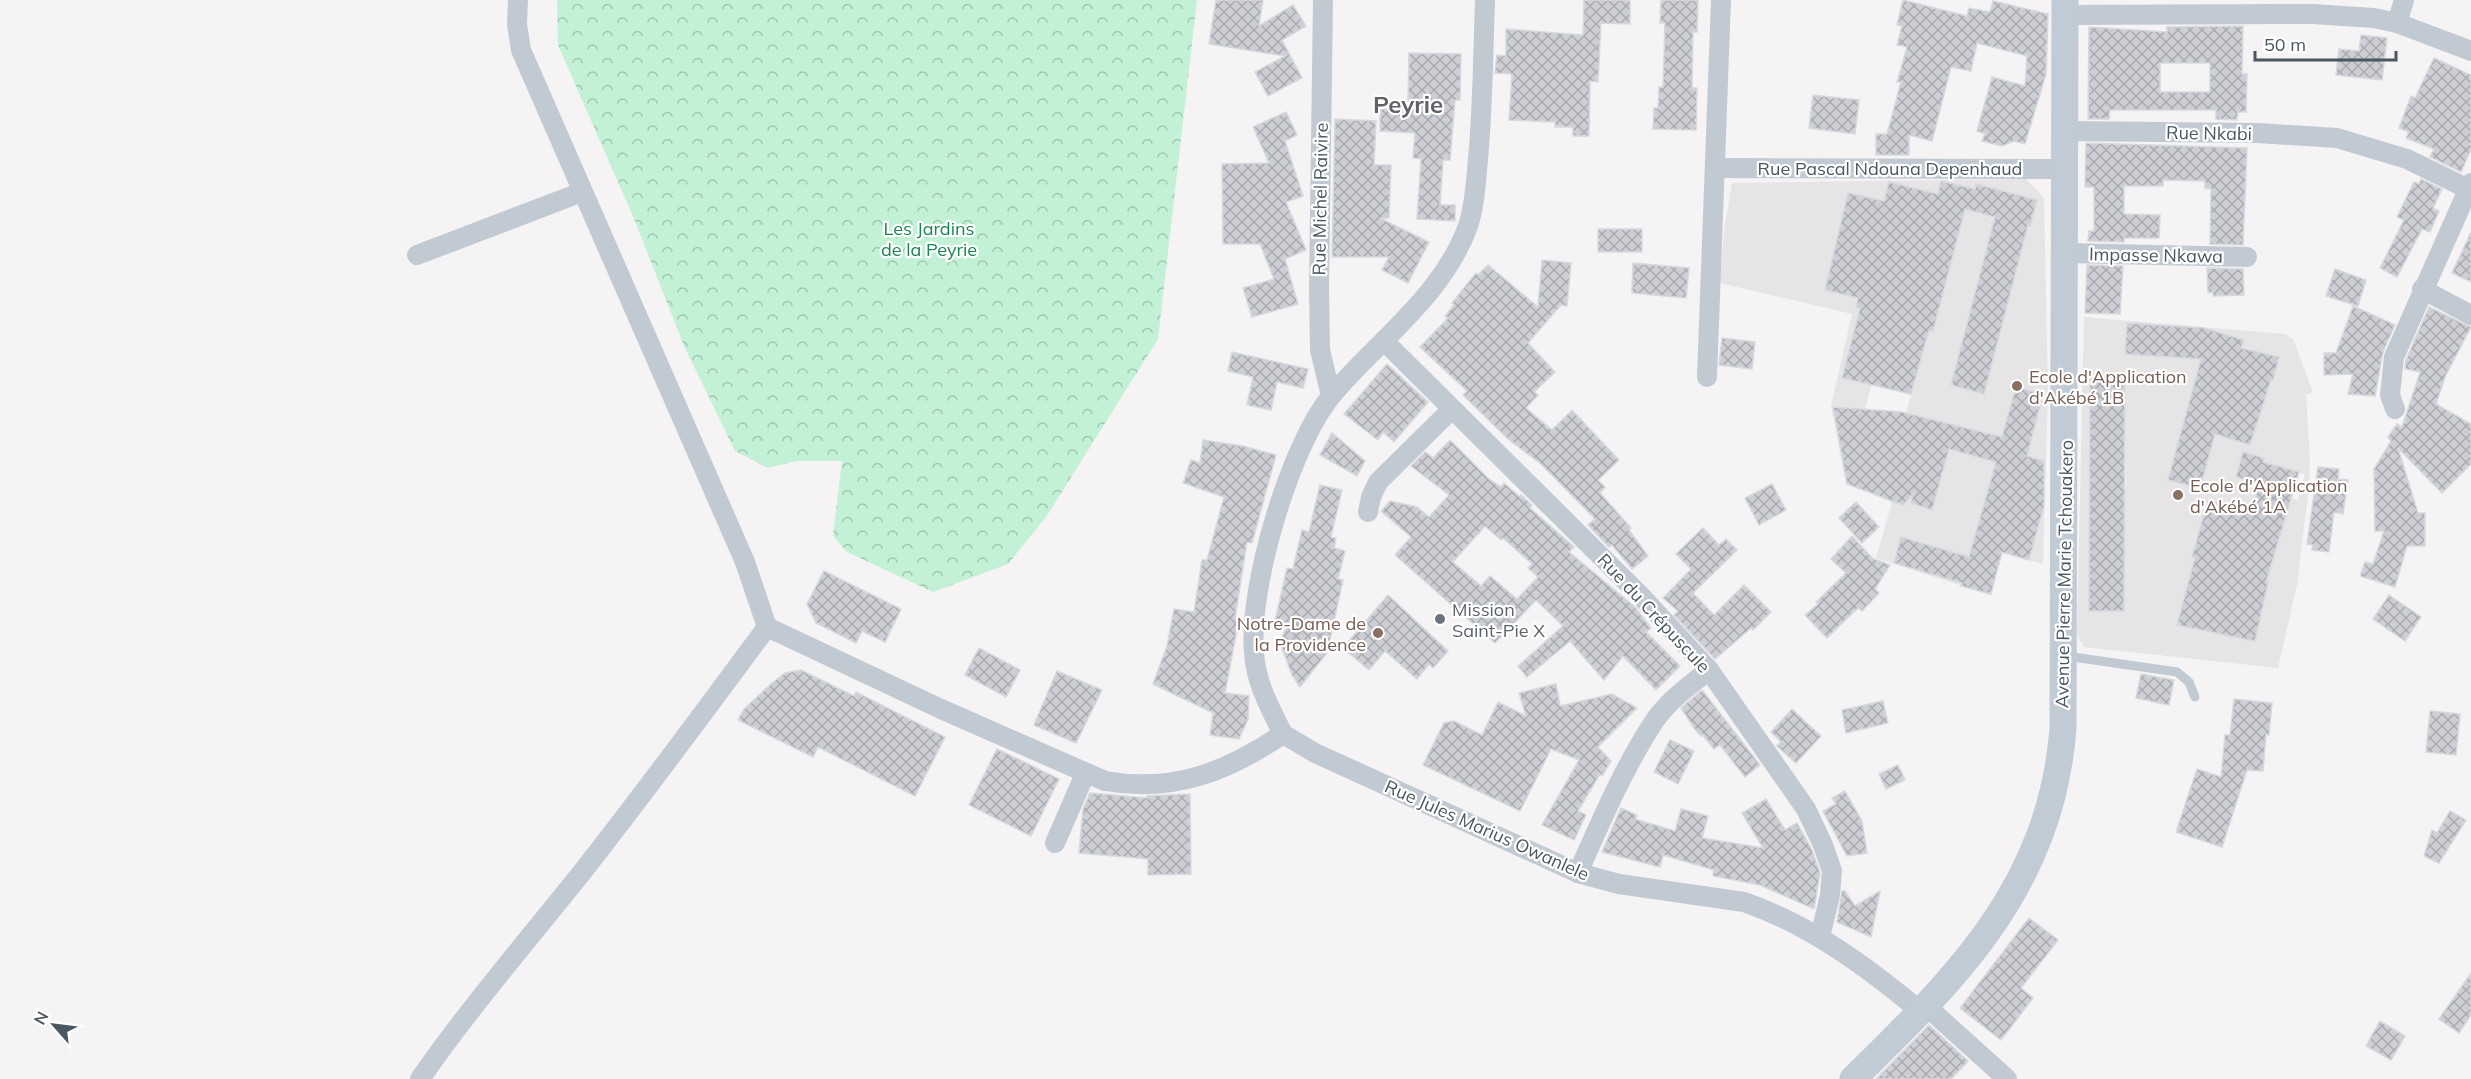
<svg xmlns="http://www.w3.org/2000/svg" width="2471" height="1079" viewBox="0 0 2471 1079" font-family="Mulish,sans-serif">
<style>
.education{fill:#e6e4e5;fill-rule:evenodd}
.forest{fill:url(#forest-crowns)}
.building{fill:url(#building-cross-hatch);stroke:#d7d9de;stroke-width:1.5;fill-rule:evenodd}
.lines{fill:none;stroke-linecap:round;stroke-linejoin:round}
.service{stroke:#c1cad2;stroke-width:9}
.minor{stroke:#c1cad2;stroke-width:20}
.secondary{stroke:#c1cbd6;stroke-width:27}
.education-dot{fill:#8d6e63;stroke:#fff;stroke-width:2}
.worship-dot{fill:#6b7280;stroke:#fff;stroke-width:2}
.labels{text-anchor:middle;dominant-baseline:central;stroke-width:4.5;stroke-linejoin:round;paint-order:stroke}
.street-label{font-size:18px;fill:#4a5661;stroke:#fff}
.park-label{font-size:18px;fill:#17864f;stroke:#fff}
.education-label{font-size:18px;fill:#785e54;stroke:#fff;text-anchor:start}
.worship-label{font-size:18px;fill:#5b616d;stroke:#fff;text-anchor:start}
.district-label{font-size:24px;font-weight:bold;fill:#5f6368;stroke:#fff}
</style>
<defs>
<pattern id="forest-crowns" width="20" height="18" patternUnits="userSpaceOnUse" patternTransform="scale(1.5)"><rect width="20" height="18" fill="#c3f1d5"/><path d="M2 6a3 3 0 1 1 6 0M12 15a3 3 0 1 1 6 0" fill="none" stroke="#a0c6b0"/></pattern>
<pattern id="building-cross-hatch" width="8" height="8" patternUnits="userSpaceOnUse" patternTransform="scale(1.5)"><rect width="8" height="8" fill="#cdcfd5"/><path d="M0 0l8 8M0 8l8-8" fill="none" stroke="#a8abb0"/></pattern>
</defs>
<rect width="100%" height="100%" fill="#f5f3f3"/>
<!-- education -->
<g class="education">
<path d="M2026,179L2044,198L2048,391L2043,564L2002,553L1990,595L1876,558L1892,502L1883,499L1885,489L1845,478L1831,406L1852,314L1720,283L1724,231L1732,183ZM1942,181L1971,188L1966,209L1937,203ZM1889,182L1917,189L1880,215ZM1976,184L2037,200L2030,226L1970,210ZM1848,193L1867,197L1858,237L1839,233ZM1964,212L1933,330L1926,328ZM1994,219L2027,227L1984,394L1951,385ZM1835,248L1853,252L1844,294L1825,290ZM1889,325L1928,335L1885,488L1846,477L1833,407L1865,409ZM1848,352L1874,359L1868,384L1842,378ZM1955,425L1942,479L1913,472ZM1957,425L1989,433L1982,458L1950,449ZM2000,449L2044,461V506L2029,560L2002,552L2017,499L1991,594L1961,586ZM1920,475L1941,481L1932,510L1912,503ZM1910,488L1903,505L1884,498ZM1901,537L1947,578L1894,563Z"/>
<path d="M2084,317L2285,334L2293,339L2313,392L2306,395L2310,458L2309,487L2297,585L2278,668L2084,647L2077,634ZM2127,323L2208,329L2206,359L2125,354ZM2216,332L2244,340L2231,383ZM2248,350L2278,357L2273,380L2243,373ZM2125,375L2126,488H2091L2090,376ZM2240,379L2268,388L2250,444ZM2194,386L2226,395L2200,488L2168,479ZM2243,452L2257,482L2236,476ZM2265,463L2305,474L2298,500L2258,490ZM2208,500L2220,565L2192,557ZM2221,575L2206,632L2178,625ZM2268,583L2255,641L2226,635Z"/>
</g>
<!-- forest -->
<path class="forest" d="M557,0H1197L1158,339L1046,517L1008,564L933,592L847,552L833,536L842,461H796L768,468L735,451L684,346L635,221L558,45Z"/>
<!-- building -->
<g class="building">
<path d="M1216,0H1263L1259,26L1293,5L1306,26L1282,40L1302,78L1268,96L1255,72L1285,56L1209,44Z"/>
<path d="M1584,0H1630V24L1601,23L1598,82L1590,81L1589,136H1573V127H1555V122L1509,120L1512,74L1495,73L1497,55L1506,56V29L1583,35Z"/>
<path d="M1661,0H1698L1697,32H1693L1692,88H1697L1696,130L1653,129L1654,108H1658L1659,87H1663L1665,23H1660Z"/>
<path d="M1903,0L1967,16L1969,8L1990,12L1993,1L2048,14L2046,74L2025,144L2014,141L2002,146L1982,141L1985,134L1977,131L1992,77L2025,86L2027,56L1977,43L1971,71L1951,67L1932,141L1909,135V155H1876V134H1887L1901,82H1897L1907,47L1897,45L1902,26L1897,25Z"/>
<path d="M2243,26L2242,74H2247L2246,112H2238L2237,120L2216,119V110H2110L2109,119H2088L2089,27L2167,32V27ZM2160,63H2210V92H2160Z"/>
<path d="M2361,35L2387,38L2382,80L2336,75L2339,49L2359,51Z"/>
<path d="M1409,53L1461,54L1460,100H1455L1450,160H1443L1440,205H1455V221L1417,219L1421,159L1413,158L1415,133L1380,131V109H1408Z"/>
<path d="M2434,58L2471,75V149L2461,172L2430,157L2434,149L2406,138L2409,132L2399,128L2411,96L2415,98Z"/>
<path d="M1813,95L1859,100L1855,134L1809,128Z"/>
<path d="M1286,112L1297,135L1285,141L1303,196L1286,202L1306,250L1285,259L1298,304L1252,317L1243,288L1274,279L1260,244H1223L1222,164L1269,163L1253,127Z"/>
<path d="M1335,119L1376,121L1374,165H1391L1389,218H1380L1429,242L1408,283L1382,270L1389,257H1332Z"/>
<path d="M2086,143L2247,148L2243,245L2210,244L2211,189L2205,188V181L2163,180V186H2124V214L2160,215L2159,238H2124V242L2088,241L2089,231H2094V187H2085Z"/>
<path d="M2421,179L2442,189L2433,208L2439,211L2430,232L2422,229L2397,277L2380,268L2404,220L2397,217L2414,182L2419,184Z"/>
<path d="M1941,181L1975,189L1976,184L2037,200L2030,226L2028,225L1984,394L1951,385L1995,217L1965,209L1933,331L1929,330L1911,394L1842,378L1860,308L1856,307L1858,298L1825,290L1848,193L1884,201L1889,182L1938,194Z"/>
<rect x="1598" y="229" width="44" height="23"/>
<path d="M2471,232V282L2452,273Z"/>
<path d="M1542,260L1571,263L1567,306L1561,305L1528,343L1555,372L1534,392L1538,395L1526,408L1552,430L1572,410L1619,460L1598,480L1605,487L1600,493L1631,528L1629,530L1648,556L1632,569L1612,545L1609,547L1588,525L1595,519L1541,464L1508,439L1463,395L1467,391L1420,347L1448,318L1445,316L1454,305L1452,303L1476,273L1478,275L1488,265L1538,307Z"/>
<path d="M1633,263L1689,268L1686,298L1632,293Z"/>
<path d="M2087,265L2123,266L2120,314L2085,313Z"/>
<path d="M2207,268L2243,269L2244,295L2213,296V292L2208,293Z"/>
<path d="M2335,269L2366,280L2358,306L2326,296Z"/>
<path d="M2353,306L2395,325L2383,352L2375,396L2348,394L2353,374L2324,375V353H2336Z"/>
<path d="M2429,307L2471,327L2445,377L2436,404L2471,424V464L2442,493L2398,448L2418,513H2425V546H2407L2395,587L2360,576L2365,562L2373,564L2384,531H2375L2374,469L2391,441L2388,437L2397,424L2402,427L2420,372L2405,369L2406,360Z"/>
<path d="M2127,323L2204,328L2244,340L2241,348L2279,357L2273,380H2271L2250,445L2215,434L2200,488L2168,480L2201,359L2125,354Z"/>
<path d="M1722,338L1755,342L1752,369L1719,365Z"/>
<path d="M1232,352L1308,369L1303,388L1277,382L1271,410L1247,405L1253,377L1228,371Z"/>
<path d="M1387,364L1428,402L1394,442L1383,432L1378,440L1344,414Z"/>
<path d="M2090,375H2125L2124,611H2089Z"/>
<path d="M2016,387L2043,394L2027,456L2044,461V506L2029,560L2002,552L1991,594L1961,586L1962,583L1894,563L1901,537L1969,557L1996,462L1949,449L1932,510L1911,503L1913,494L1903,505L1847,484L1833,407L1902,412L2002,437Z"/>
<path d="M1332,433L1365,461L1357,476L1320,455Z"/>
<path d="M1203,440L1243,446L1276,455L1252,543L1247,542L1235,618L1239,619L1225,693L1249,696L1248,719L1239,739L1210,735L1213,713L1153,684L1167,646L1174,609L1194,612L1202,560H1207L1224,497L1183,483L1191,460L1200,463Z"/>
<path d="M1450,440L1490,480L1501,487L1504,483L1520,497L1521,495L1532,505L1530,508L1574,547L1569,552L1635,607L1651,628L1646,632L1680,666L1656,690L1623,656L1604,680L1570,641L1527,677L1518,666L1563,626L1536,600L1495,643L1395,555L1411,537L1381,511L1390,501L1417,507L1429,517L1449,495L1411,466L1425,452L1433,458ZM1485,526L1501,540L1503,538L1532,564L1528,568L1538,577L1517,599L1490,576L1481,586L1453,562Z"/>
<path d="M2243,452L2264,458L2263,462L2299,472L2266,582L2268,583L2255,641L2177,625L2195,558L2192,557L2208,500L2251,512L2259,483L2236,477Z"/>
<path d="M2318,467L2339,469L2338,479L2348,480L2343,514L2334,512L2329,552L2312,550L2313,545L2307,544Z"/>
<path d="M1772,484L1786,510L1759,525L1745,498Z"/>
<path d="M1320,485L1342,490L1331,537L1336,538L1334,548L1345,551L1338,579L1343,580L1327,653L1300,687L1292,675L1280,643L1287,624L1275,621L1287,568L1293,569L1302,530L1309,532Z"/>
<path d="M1856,502L1879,527L1862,543L1839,518Z"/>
<path d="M1703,528L1719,545L1726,539L1737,550L1693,593L1714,615L1744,585L1771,612L1753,630L1751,628L1715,659L1674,615L1678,611L1663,598L1691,569L1676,554Z"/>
<path d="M1852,536L1872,558L1890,565L1875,589L1879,593L1862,611L1858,608L1827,638L1805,615L1818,604L1816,602L1846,573L1831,559Z"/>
<path d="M824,571L901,609L885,642L862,631L856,643L816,623L807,604Z"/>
<path d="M1388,595L1448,651L1433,668L1429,664L1417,679L1385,651L1369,670L1343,648Z"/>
<path d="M2389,595L2421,617L2405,641L2373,619Z"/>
<path d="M979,648L1020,670L1006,697L965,675Z"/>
<path d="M801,670L854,696L856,692L945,737L915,796L818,747L813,757L738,720L744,709L772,683L785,673Z"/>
<path d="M1057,671L1102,690L1076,743L1034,725Z"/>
<path d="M2141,674L2174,680L2169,705L2136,698Z"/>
<path d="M1556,684L1560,706L1612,694L1637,708L1598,747L1611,761L1602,776L1600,774L1578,811L1586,815L1574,840L1542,825L1579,760L1551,749L1520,811L1423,765L1444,723L1454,721L1482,735L1498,702L1526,716L1519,693Z"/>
<path d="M1702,690L1760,765L1745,777L1720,745L1714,749L1702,734L1701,736L1694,728L1681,708Z"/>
<path d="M2234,699L2272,703L2269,735L2266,734L2263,771L2247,770L2222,847L2176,832L2197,769L2221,777L2225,735H2230Z"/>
<path d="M1883,701L1888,723L1846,733L1842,710Z"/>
<path d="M1792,709L1821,736L1796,763L1777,746L1781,742L1771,732Z"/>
<path d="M2430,711L2460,714L2456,755L2426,752Z"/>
<path d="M1670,740L1694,751L1678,784L1654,772Z"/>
<path d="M997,749L1059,779L1031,836L969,805Z"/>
<path d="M1898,765L1905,780L1886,789L1879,774Z"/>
<path d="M1845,791L1862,821L1867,853L1847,856L1823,811L1836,804L1832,798Z"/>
<path d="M1090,793L1147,798V796L1190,794L1191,874L1148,875V859L1079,853L1083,809Z"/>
<path d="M1766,799L1785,830L1797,823L1812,850L1820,873L1814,909L1760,885L1713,876L1714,870L1663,855L1660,867L1602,852L1621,808L1637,815L1635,819L1675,831L1681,809L1708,816L1702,838L1763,848L1742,813Z"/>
<path d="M2450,811L2466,820L2439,863L2424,856L2432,830L2437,833Z"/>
<path d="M1842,891H1845L1855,906L1880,891L1871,937L1837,922Z"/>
<path d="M2029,918L2058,940L2021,988L2033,998L2001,1040L1960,1008Z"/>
<path d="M2471,973V1015L2459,1033L2439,1019Z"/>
<path d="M2380,1021L2405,1036L2391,1060L2366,1046Z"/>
<path d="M1929,1025L1968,1061L1951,1079H1876Z"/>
</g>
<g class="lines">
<!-- service -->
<path class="service" d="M2066,656L2177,672L2189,682L2195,697"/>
<!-- minor -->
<g class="minor">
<path d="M518,0L517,24L521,50L745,562L767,627L941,709L1105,781C1173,793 1227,772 1283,734"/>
<path d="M1323,0L1319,288L1320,350L1331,396"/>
<path d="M2065,15L2313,14L2374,18L2397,23L2471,51"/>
<path d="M2397,23L2404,0"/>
<path d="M2065,131L2258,133L2337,138L2407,159L2468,189"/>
<path d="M1716,168L2065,169"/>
<path d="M2066,253L2247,257"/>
<path d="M417,255L582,192"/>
<path d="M2422,289L2471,315"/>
<path d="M1384,341L1641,596L1709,670L1806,809L1823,845L1832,871L1830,895L1820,937"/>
<path d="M1707,377L1721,0"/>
<path d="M2395,409L2390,395L2394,357L2471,183"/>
<path d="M1368,512L1371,497L1378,482L1451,410"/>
<path d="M1283,734C1270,708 1256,683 1254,653C1248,588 1290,445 1332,395C1378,340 1442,297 1468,226C1475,205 1476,181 1478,159C1483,106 1483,53 1485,0"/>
<path d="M1283,734L1315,753L1578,873L1619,884L1744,902C1810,925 1866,966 1920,1011"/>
<path d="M1055,843L1085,774"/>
<path d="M1578,873C1601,821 1624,767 1655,720C1669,700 1690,685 1709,670"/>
<path d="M1925,1005L2007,1079"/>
<path d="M420,1079C470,1007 528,940 583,871C646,791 706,709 767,627"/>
</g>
<!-- secondary -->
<path class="secondary" d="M1853,1079C1959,975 2050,886 2063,729L2065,0"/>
</g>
<!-- markers -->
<g class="education-dot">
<circle cx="2017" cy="386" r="6"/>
<circle cx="2178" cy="495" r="6"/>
<circle cx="1378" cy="633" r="6"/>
</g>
<circle class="worship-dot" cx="1440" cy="619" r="6"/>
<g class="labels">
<!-- street labels -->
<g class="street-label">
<text transform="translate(2209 133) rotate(1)">Rue Nkabi</text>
<text x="1890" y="168">Rue Pascal Ndouna Depenhaud</text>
<text transform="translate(1320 199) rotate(-89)">Rue Michel Raivire</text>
<text transform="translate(2156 255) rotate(1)">Impasse Nkawa</text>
<text transform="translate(2064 574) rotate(-89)">Avenue Pierre Marie Tchouakero</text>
<text transform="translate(1654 613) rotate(47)">Rue du Crépuscule</text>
<text transform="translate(1487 830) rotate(24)">Rue Jules Marius Owanlele</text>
</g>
<!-- park labels -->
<g class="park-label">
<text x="929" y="228">Les Jardins<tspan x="929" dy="21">de la Peyrie</tspan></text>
</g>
<!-- education labels -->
<g class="education-label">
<text x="2029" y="376">Ecole d'Application<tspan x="2029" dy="21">d'Akébé 1B</tspan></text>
<text x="2190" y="485">Ecole d'Application<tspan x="2190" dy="21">d'Akébé 1A</tspan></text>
<text x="1366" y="623" text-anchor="end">Notre-Dame de<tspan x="1366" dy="21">la Providence</tspan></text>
</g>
<!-- worship labels -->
<g class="worship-label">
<text x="1452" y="609">Mission<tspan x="1452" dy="21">Saint-Pie X</tspan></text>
</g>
<!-- district labels -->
<g class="district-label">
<text x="1408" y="104">Peyrie</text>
</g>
</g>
<!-- north arrow -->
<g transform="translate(54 1025) rotate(298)" stroke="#ffffff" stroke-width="4.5" paint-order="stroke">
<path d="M0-4.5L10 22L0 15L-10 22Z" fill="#4a5661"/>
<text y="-9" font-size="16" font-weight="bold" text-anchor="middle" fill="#4a5661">N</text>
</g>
<!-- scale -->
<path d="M2255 51v9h141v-9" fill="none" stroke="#4a5661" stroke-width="3"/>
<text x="2264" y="51" font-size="18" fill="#4a5661" stroke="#ffffff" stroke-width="4.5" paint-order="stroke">50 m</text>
</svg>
